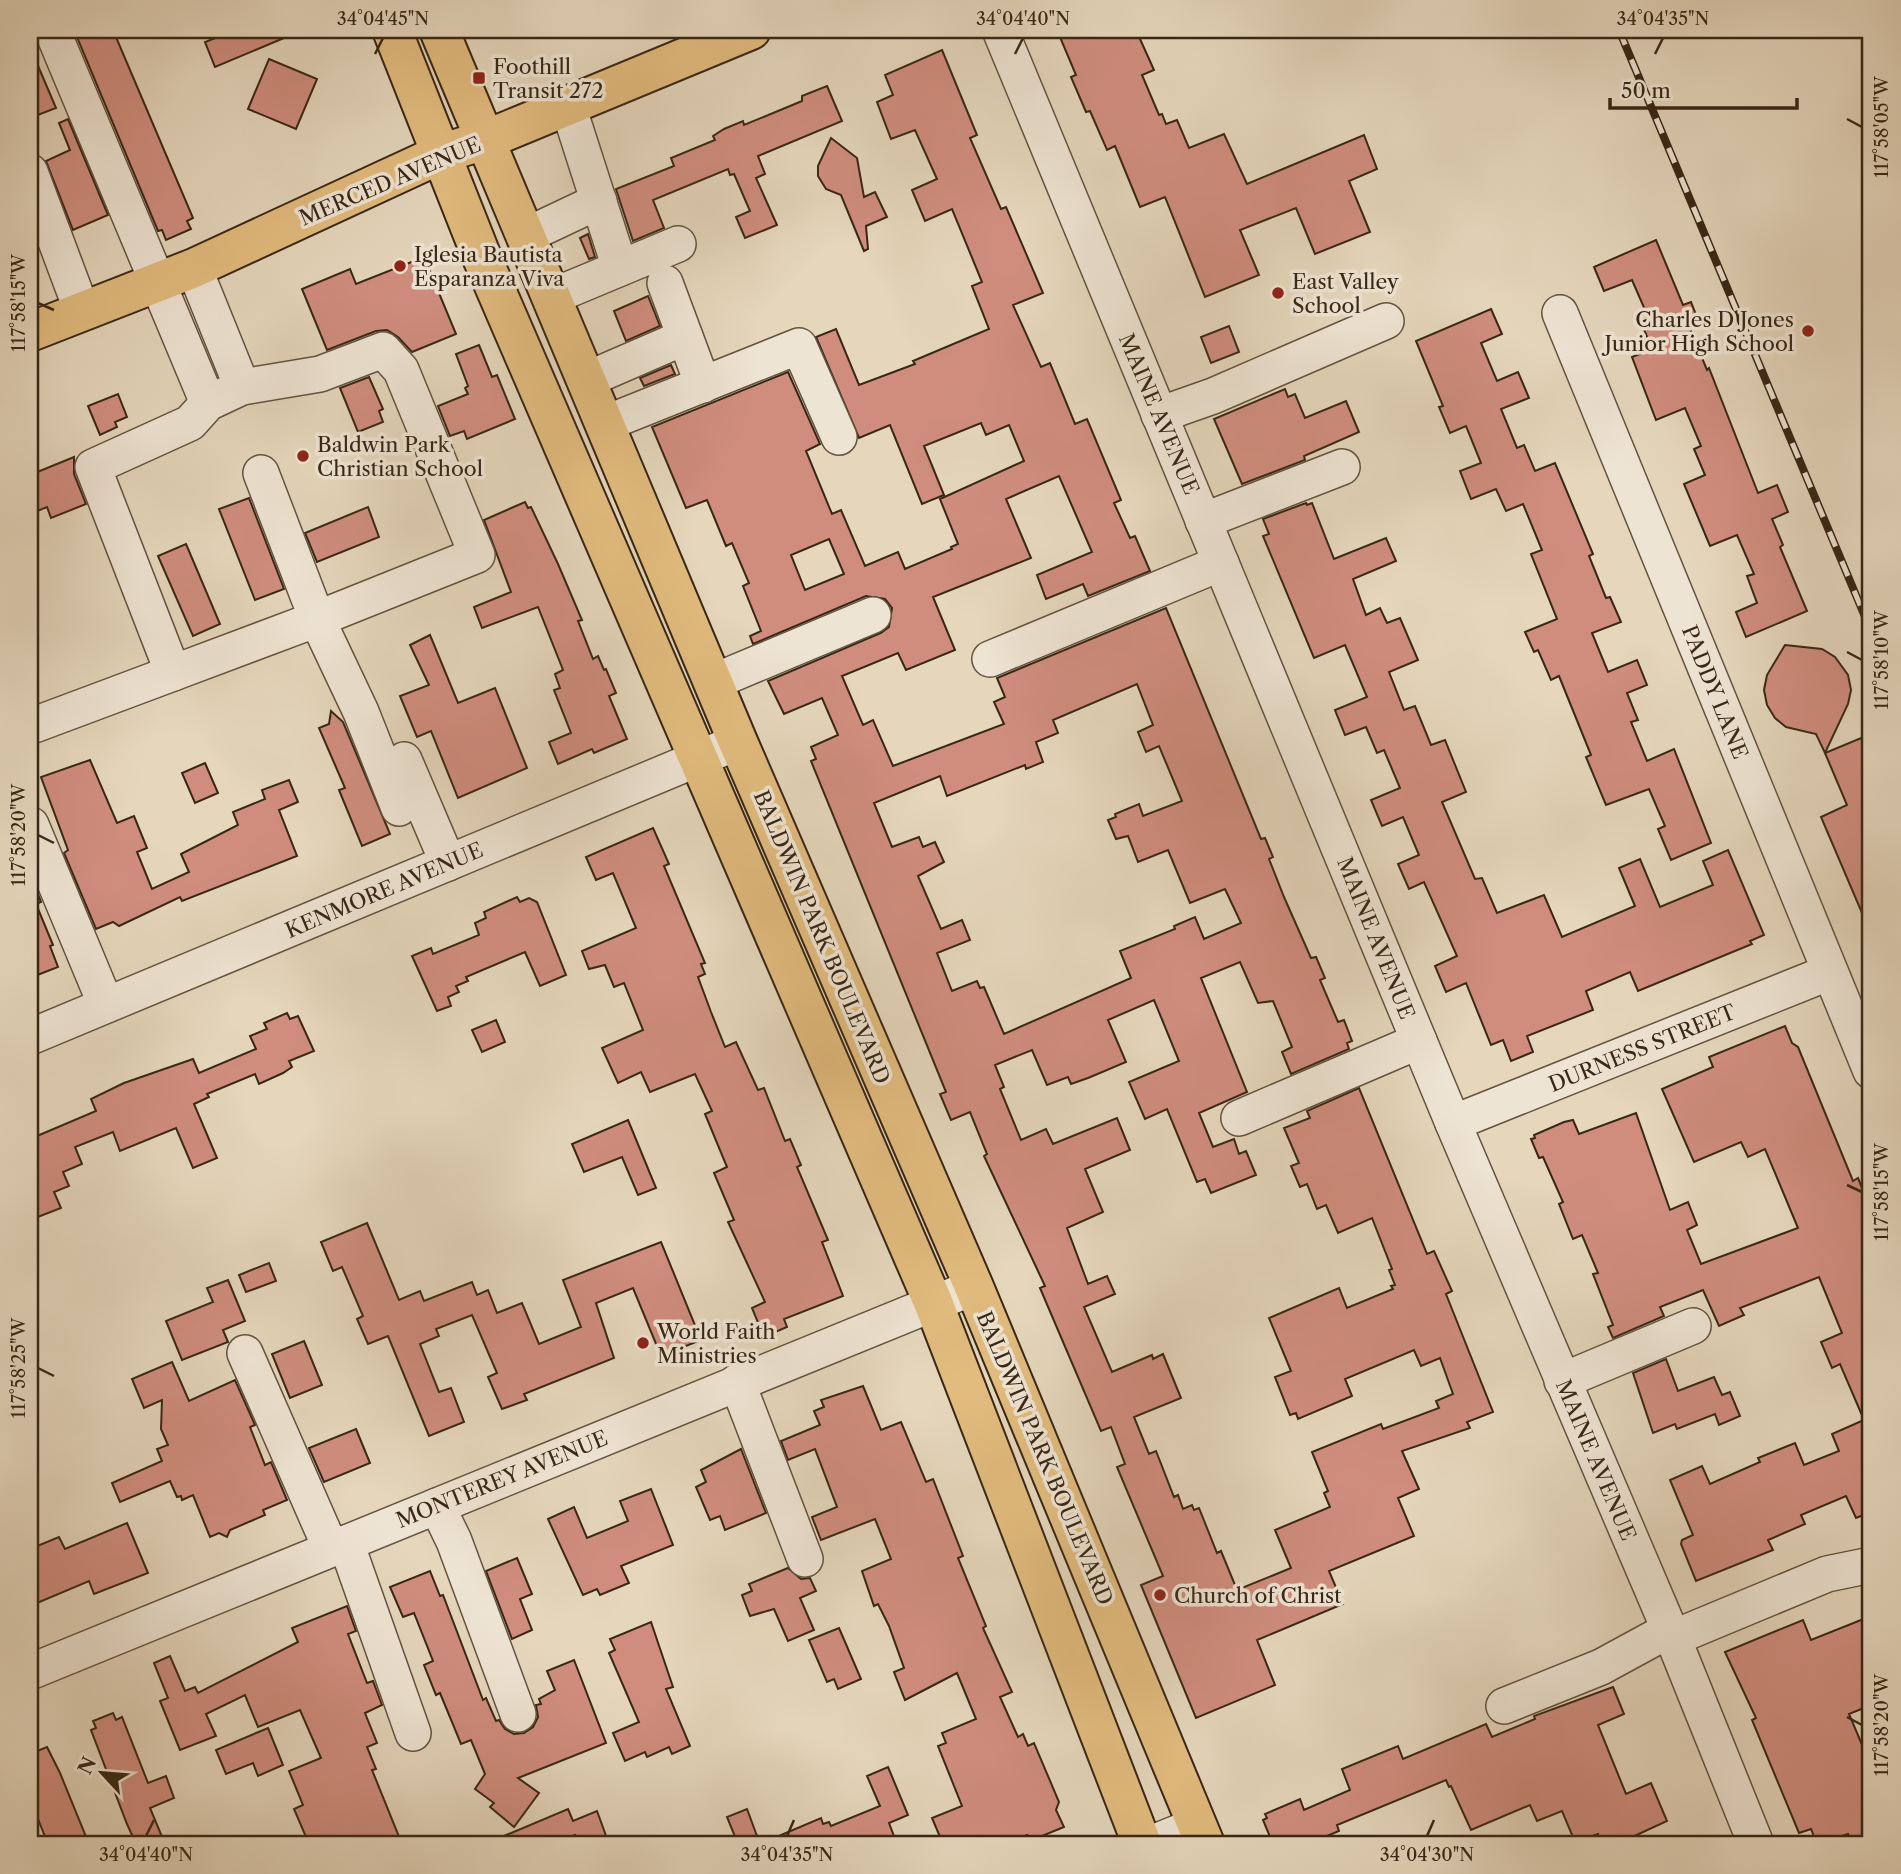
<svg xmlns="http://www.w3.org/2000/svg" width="1901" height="1874" viewBox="0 0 1901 1874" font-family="'Libre Caslon Text',serif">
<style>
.building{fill:#d08d7e;stroke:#382715;stroke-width:2;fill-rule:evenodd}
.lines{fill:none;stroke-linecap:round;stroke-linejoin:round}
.minor-casing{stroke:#63533f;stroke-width:38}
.major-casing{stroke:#382715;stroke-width:42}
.minor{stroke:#eee4d3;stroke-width:35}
.major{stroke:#e2bb7e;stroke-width:38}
.rail-casing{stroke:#382715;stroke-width:8}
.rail{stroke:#eee4d3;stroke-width:5;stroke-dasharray:16;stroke-linecap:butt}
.ticks{fill:none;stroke:#382715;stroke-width:2.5}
.poi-dot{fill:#8f2418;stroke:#eee4d3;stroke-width:2.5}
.labels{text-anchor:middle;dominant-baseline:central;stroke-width:7;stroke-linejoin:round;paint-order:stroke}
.poi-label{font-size:21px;fill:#382715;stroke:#eee4d3;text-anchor:start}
.street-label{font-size:21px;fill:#382715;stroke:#eee4d3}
.neatline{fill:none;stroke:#382715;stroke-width:2.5}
.ticks-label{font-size:18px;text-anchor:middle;fill:#382715}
</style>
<rect width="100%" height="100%" fill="#e5d6bc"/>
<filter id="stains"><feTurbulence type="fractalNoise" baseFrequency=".00286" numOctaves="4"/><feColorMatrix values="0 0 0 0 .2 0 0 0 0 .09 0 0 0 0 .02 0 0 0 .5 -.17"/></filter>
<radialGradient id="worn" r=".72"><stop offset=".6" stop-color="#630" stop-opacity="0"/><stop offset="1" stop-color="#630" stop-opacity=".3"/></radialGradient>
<!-- building -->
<g class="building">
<path d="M74,30H113L193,218L187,221L191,229L166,240L162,230L158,231Z"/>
<path d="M236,30H303L215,67L205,42Z"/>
<path d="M1057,30H1136L1154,70L1142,75L1159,115L1162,114L1166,124L1177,120L1189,148L1224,134L1247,184L1364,135L1377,169L1349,181L1370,232L1315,254L1296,208L1240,230L1259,275L1205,297L1165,197L1140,207L1115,146L1107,150L1090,111L1086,112L1071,77L1076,75Z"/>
<path d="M30,47L56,108L30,118Z"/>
<path d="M942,50L977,135L970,138L1001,209L1006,207L1043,293L1013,305L1041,367L1050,363L1075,424L1087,419L1121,500L1114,503L1130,538L1135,536L1150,571L1088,596L1083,584L1046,599L1037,575L1092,552L1059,476L1006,499L1031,558L933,597L955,650L906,670L898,653L842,676L863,725L873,720L893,766L1004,724L994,702L1005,697L997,678L1166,608L1261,839L1265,838L1273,857L1269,859L1284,897L1311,958L1316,957L1325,978L1320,980L1338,1022L1344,1020L1352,1041L1347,1043L1349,1049L1291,1074L1282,1052L1292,1047L1273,1001L1258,1003L1240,962L1201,978L1247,1092L1199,1113L1213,1147L1234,1139L1239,1154L1246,1151L1256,1175L1211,1193L1205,1179L1197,1182L1167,1109L1145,1119L1129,1082L1179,1061L1154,1000L1108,1020L1126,1062L1088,1078L1071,1084L1068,1077L1047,1085L1032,1050L995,1065L1004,1087L1000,1089L1021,1140L1046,1129L1053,1144L1117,1118L1130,1150L1085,1169L1103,1212L1067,1228L1088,1284L1107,1276L1115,1294L1084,1307L1112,1372L1152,1355L1153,1359L1163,1354L1181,1398L1134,1417L1149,1454L1156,1451L1174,1497L1178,1495L1183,1509L1192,1505L1194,1510L1199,1508L1217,1553L1221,1551L1237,1590L1291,1568L1275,1530L1330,1507L1324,1493L1328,1491L1312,1452L1381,1424L1383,1429L1439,1408L1436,1401L1453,1394L1440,1358L1421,1366L1414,1350L1345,1379L1352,1396L1298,1419L1296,1413L1290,1415L1275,1377L1291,1371L1269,1318L1339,1288L1347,1308L1393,1289L1391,1286L1395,1285L1389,1270L1392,1269L1372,1218L1338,1233L1326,1205L1317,1209L1307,1184L1300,1187L1291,1166L1299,1163L1284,1128L1310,1118L1307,1111L1359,1088L1427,1254L1434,1251L1452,1291L1446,1294L1493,1412L1467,1422L1470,1428L1402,1451L1419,1489L1398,1498L1414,1536L1329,1571L1343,1604L1257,1640L1275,1685L1196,1718L1141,1585L1163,1576L1117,1467L1125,1464L1111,1427L1101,1431L1040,1288L1045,1286L984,1156L987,1154L970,1112L951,1120L940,1094L946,1092L811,761L816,759L811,747L838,735L822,698L784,714L768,681L881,633L889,627L892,608L885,599L866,596L753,644L750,636L761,631L743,586L749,583L732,543L726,546L707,500L686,508L652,427L788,372L820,444L806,451L832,514L841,510L865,566L898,552L905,569L952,549L951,547L958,544L940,499L1024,461L1009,425L986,435L981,423L924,446L944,495L922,504L890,425L859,438L816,337L836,329L859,385L915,364L913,361L989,329L972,286L982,282L952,209L925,221L912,190L937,179L915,130L891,139L877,102L893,95L885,75ZM829,539L844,574L805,590L791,555ZM1137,684L1153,725L1138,732L1146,752L1159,746L1182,801L1143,816L1139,804L1115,814L1116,817L1108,820L1116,839L1128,836L1138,862L1168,850L1190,903L1225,889L1241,923L1204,939L1195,917L1174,926L1175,929L1120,951L1131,978L1004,1034L984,987L980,988L977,981L952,991L937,953L970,940L962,920L941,929L918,876L944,862L935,842L923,847L919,837L892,847L874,803L940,776L947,796L1025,765L1026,769L1043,762L1036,742L1058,733L1053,720Z"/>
<path d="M269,59L317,79L296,129L248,109Z"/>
<path d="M827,86L842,121L758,156L765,174L756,178L777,225L745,238L736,217L750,211L734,174L730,175L728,169L653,200L664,228L633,241L616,189L674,166L671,158L715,140L713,136L724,129L743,121L744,125L802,101V96Z"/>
<path d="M68,119L108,215L73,230L46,161L70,150L59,123Z"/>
<path d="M831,138L857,158L864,197L875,192L887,217L866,226L868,249L864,251L841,195L826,189L818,176V166Z"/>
<path d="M588,234L595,257L589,259L580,238Z"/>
<path d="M1656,240L1683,305L1691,302L1698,320L1688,324L1707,370L1709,368L1758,493L1777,485L1788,512L1772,519L1783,545L1780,547L1807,611L1746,637L1736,612L1757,603L1747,576L1754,574L1737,535L1710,546L1684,484L1705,475L1694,449L1701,446L1685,408L1656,420L1632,357L1652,349L1641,322L1649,319L1632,280L1604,291L1594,267Z"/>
<path d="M424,257L456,334L412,352L398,337L387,330L376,331L327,350L302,289L350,269L356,284Z"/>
<path d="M648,296L660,326L626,341L614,311Z"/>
<path d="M1491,309L1502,334L1481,343L1497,381L1518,372L1529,398L1501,409L1517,448L1524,445L1535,471L1555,463L1593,554L1589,556L1606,598L1610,597L1621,622L1592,633L1608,672L1637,660L1647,685L1627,693L1638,720L1631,722L1647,761L1674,749L1711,843L1671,860L1658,829L1665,826L1649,789L1606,805L1586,757L1591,755L1559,676L1551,680L1538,650L1534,652L1525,632L1557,619L1531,554L1542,550L1523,504L1506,511L1496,489L1471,499L1460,471L1481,463L1466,426L1450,433L1439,407L1443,406L1416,341Z"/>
<path d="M1229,326L1239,352L1211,363L1201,337Z"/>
<path d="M479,345L492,377L497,375L515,419L467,439L464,431L450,436L438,406L468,394L465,388L468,386L456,354Z"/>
<path d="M671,365L675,374L644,386L640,378Z"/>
<path d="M369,377L383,409L379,411L383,422L358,432L340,388Z"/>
<path d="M1285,389L1288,397L1295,394L1305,418L1346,401L1359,432L1304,456L1305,460L1242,484L1214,419Z"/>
<path d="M118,394L127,417L115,422L117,427L100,435L88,406Z"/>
<path d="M74,457V474L86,504L51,518L47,507L30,514V475Z"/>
<path d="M249,498L284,589L255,600L219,509Z"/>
<path d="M525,502L528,508L531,507L558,564L582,620L578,621L593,659L598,656L604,670L606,669L616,693L609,696L627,739L594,753L592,749L558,764L549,742L571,733L554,690L560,688L555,674L563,670L538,607L482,628L474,607L511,592L484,520Z"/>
<path d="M1306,503L1307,505L1312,503L1334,559L1386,538L1396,561L1353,579L1366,615L1380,608L1387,623L1400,618L1418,660L1389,672L1404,710L1415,706L1431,745L1445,740L1466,792L1442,802L1475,879L1482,878L1497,913L1544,895L1562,937L1635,906L1619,868L1640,859L1660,907L1713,885L1703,861L1728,850L1764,935L1750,941L1752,944L1638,991L1630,972L1586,991L1593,1010L1527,1036L1533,1052L1511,1061L1503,1040L1491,1045L1466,983L1446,992L1435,966L1457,956L1424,882L1409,889L1398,864L1419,855L1403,817L1382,826L1371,800L1400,788L1384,750L1377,753L1366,727L1345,735L1335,710L1367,697L1345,645L1314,658L1263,536L1269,534L1263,519Z"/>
<path d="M368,507L379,537L317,562L305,533Z"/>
<path d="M186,544L220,624L193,636L158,556Z"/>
<path d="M430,635L458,703L495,688L527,768L458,798L431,731L417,737L400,696L429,685L410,645Z"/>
<path d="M1785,645L1822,649L1835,657L1848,675L1851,690L1848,704L1825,753L1816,734L1786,727L1775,718L1767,705L1764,690L1767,675Z"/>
<path d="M331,711L343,722L390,834L362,846L339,790L345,788L319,728L329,724Z"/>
<path d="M1861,738L1871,764V934L1821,817L1847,805L1825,753Z"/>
<path d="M90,760L117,823L134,816L147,848L137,852L152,889L189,872L181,854L238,825L233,812L265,799L262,790L289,780L298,802L279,810L297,856L182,901L180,897L119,926L113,922L96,929L64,853L68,850L41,777Z"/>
<path d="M205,763L218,793L195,803L182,773Z"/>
<path d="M653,828L669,864L664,866L705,963L701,964L705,974L698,977L711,1012L725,1047L736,1042L758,1090L764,1088L785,1141L790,1139L801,1165L797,1167L828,1240L822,1242L843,1296L784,1319L787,1327L764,1337L752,1308L765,1302L728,1222L734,1220L714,1173L727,1167L705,1114L712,1111L695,1074L650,1092L641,1072L618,1083L602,1048L643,1030L624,983L614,987L605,965L589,969L582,951L636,928L613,873L596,880L586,857Z"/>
<path d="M30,874L41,902L36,904L53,945L50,946L58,967L35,976H30Z"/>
<path d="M517,897L520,902L529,898L537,902L566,975L540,986L525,952L466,977L468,981L456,986L459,992L448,997L451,1006L437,1011L412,956L431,948L433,954L479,935L475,923L486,918L484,912Z"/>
<path d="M287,1013L290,1019L298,1016L314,1051L289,1061L292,1067L283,1073L259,1084L255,1074L207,1094L209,1097L194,1104L217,1158L193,1168L176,1128L120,1151L113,1132L75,1147L82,1164L63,1172L69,1186L54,1192L61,1208L30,1220V1139L96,1111L91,1099L124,1083L193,1059L199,1073L256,1049L250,1036L267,1029L264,1023Z"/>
<path d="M496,1020L505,1042L482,1052L472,1030Z"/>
<path d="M1785,1026L1792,1043L1798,1047L1853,1181L1858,1178L1871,1210V1512L1856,1518L1846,1496L1801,1515L1805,1524L1768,1540L1773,1550L1696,1581L1681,1544L1682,1540L1693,1535L1670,1480L1702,1466L1710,1484L1760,1462L1758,1458L1795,1443L1804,1465L1839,1451L1832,1434L1864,1420L1840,1364L1832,1368L1821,1342L1842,1333L1819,1277L1740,1308L1744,1315L1719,1326L1703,1290L1660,1307L1664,1316L1613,1338L1608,1327L1613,1325L1593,1274L1598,1273L1582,1235L1573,1239L1559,1204L1563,1202L1543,1157L1539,1158L1531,1139L1535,1138L1534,1135L1564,1122L1573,1120L1579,1134L1636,1113L1670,1210L1688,1202L1697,1225L1687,1230L1701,1264L1798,1228L1765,1149L1748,1157L1741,1142L1694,1162L1662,1089L1713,1067L1709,1057Z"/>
<path d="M628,1120L656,1188L638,1195L622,1157L584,1172L572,1144Z"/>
<path d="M367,1223L399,1300L420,1291L424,1301L472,1282L477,1295L488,1290L497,1313L522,1303L539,1344L581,1327L563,1280L661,1242L701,1340L661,1356L633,1288L596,1303L614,1358L524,1394L527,1400L502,1409L488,1377L497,1373L472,1315L436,1329L439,1336L420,1344L439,1392L451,1388L464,1422L429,1436L388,1336L368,1344L357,1319L363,1316L342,1267L333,1271L321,1242Z"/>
<path d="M269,1263L276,1281L246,1292L239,1275Z"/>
<path d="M228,1280L245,1321L223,1330L228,1342L182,1360L166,1321L213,1302L207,1288Z"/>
<path d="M304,1341L322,1385L290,1398L272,1354Z"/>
<path d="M1666,1359L1678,1391L1714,1377L1722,1395L1730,1392L1740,1416L1719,1425L1715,1414L1677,1429L1675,1424L1653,1433L1633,1373Z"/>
<path d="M172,1362L189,1401L235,1380L255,1425L250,1427L265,1465L271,1462L287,1500L263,1510L265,1515L230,1530L227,1537L219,1533L210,1537L193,1495L182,1500L181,1496L177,1497L170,1481L120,1502L112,1483L162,1461L157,1449L168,1445L161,1429L162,1400L144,1408L132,1379Z"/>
<path d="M863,1386L881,1430L901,1422L926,1482L933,1479L963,1556L958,1558L986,1626L983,1628L1012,1692L1000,1697L1018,1737L1023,1734L1028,1746L1034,1743L1059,1802L1056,1810L1064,1827L1030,1841L1027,1835L1005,1844H980L977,1836L958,1844H943L932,1818L962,1806L938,1746L946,1743L942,1733L976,1719L957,1673L905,1700L894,1672L904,1668L889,1626L878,1604L874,1606L862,1571L891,1559L875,1519L821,1540L812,1517L837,1507L815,1449L788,1460L781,1441L820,1425L814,1411L824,1407L821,1400Z"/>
<path d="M356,1429L370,1463L324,1482L309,1448Z"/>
<path d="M741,1449L766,1513L725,1530L720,1516L710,1520L696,1487L706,1482L701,1470Z"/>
<path d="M651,1489L673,1545L621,1566L629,1583L600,1595L597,1589L583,1595L548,1519L574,1507L587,1538L628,1521L620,1501Z"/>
<path d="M127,1523L148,1573L94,1594L89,1581L30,1606V1549L59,1537L65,1549Z"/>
<path d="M517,1558L532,1594L520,1599L532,1630L512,1639L486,1571Z"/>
<path d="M788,1568L801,1579L810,1578L816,1591L800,1598L814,1630L788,1641L774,1609L750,1616L742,1595L752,1591L749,1584Z"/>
<path d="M430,1571L440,1596L443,1595L483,1700L486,1698L496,1721L499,1720L505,1729L514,1734L524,1733L533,1727L538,1717L536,1705L541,1704L539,1699L555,1690L547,1671L574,1660L606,1743L518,1778L539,1793L514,1827L490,1807L494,1803L475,1789L485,1774L471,1740L461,1744L440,1693L436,1695L424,1665L433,1661L414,1613L403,1617L390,1587Z"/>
<path d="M347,1606L356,1631L348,1634L367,1683L373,1681L382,1705L365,1713L377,1743L367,1747L376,1769L372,1770L402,1844H309L294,1809L303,1805L289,1771L321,1758L300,1710L258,1727L245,1695L206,1714L216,1736L180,1750L160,1701L168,1698L154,1663L170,1656L185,1691L195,1687L198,1693L298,1642L292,1628Z"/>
<path d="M1871,1616V1705L1849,1714L1871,1766L1862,1769L1871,1792V1844H1852L1848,1834L1817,1844L1811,1829L1799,1833L1752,1720L1756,1718L1725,1652L1803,1620L1811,1640Z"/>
<path d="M651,1622L673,1687L666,1689L690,1746L672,1754L669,1747L647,1757L645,1752L625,1761L613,1733L639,1722L609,1653L615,1650L610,1639Z"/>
<path d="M839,1628L861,1679L838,1689L834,1679L827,1682L809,1640Z"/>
<path d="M1613,1687L1624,1714L1598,1725L1626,1794L1651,1783L1667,1821L1628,1839L1615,1844H1602L1598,1834L1575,1842L1562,1811L1537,1821L1530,1805L1471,1830L1451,1786L1449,1787L1446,1780L1337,1825L1339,1831L1308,1844H1273L1263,1820L1267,1818L1265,1814L1300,1799L1304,1810L1350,1790L1342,1769L1398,1746L1403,1759L1486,1724L1492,1737L1535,1719L1534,1716Z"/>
<path d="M113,1713L116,1720L122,1717L148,1783L166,1776L174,1798L150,1808L165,1844H136L127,1824L91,1730L96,1728L93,1721Z"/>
<path d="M268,1728L283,1765L258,1776L253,1763L226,1774L216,1750Z"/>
<path d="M47,1747L60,1773L89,1844H48L30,1799V1754Z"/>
<path d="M888,1767L908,1815L889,1823L897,1844H738L727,1817L747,1809L760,1844L821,1818L823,1824L829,1822L831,1826L880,1806L867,1776Z"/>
<path d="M568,1809L573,1821L597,1811L609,1844H579L575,1835L548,1844H485Z"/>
</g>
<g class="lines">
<!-- minor casing -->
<g class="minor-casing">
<g id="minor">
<path d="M52,30L208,403"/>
<path d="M1000,30L1453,1123L1673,1638L1756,1844"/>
<path d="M568,106L620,268"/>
<path d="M30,172L82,311"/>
<path d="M525,236L599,201"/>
<path d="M194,268L242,387"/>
<path d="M665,283L703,385"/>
<path d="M551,297L678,244"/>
<path d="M1560,313L1871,1071"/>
<path d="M586,380L685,337"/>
<path d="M1159,415L1213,396L1386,321"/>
<path d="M604,424L799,346L839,437"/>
<path d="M261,473L317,619L477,555L401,370L383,350L320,374L242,387L208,403L190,423L93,467L173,673L317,619L361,712L399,808"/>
<path d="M1203,521L1342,467"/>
<path d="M990,659L1221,563"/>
<path d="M713,682L873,615"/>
<path d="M34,725L173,673"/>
<path d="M404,760L448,863"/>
<path d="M31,825L106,1005"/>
<path d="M30,1037L738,742"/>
<path d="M1239,1118L1419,1041"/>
<path d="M1453,1123L1830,972"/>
<path d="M245,1353L331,1549"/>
<path d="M1562,1381L1693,1326"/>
<path d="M737,1382L805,1559"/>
<path d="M437,1506L454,1541L518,1714"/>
<path d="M346,1543L413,1733"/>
<path d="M1673,1638L1827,1574L1871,1565"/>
<path d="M30,1672L974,1287"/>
<path d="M1504,1706L1601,1667L1669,1630"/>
<path d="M1150,1844L1197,1825"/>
</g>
</g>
<!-- major casing -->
<g class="major-casing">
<g id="major">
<path d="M392,30L483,260L933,1302L1142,1844"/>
<path d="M439,30L738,742L974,1287L1205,1844"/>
<path d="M30,332L194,268L443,153L485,140L751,30"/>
</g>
</g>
<!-- minor -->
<use href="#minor" class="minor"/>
<!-- major -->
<use href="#major" class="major"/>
<!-- rail casing -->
<g class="rail-casing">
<path id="rail" d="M1619,30L1871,631"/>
</g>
<!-- rail -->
<use href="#rail" class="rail"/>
</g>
<!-- ticks -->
<path class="ticks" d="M375,54L383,38M1015,54L1023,38M1655,54L1663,38M1847,119L1862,127M38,303L54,310M1847,652L1862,660M38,835L54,843M1847,1185L1862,1192M38,1368L54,1376M1847,1717L1862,1725M146,1836L154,1820M787,1836L794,1820M1427,1836L1434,1820"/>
<!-- markers -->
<g class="poi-dot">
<rect x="472" y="71" width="14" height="14" rx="3.5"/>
<circle cx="400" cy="266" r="7"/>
<circle cx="1278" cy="293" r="7"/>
<circle cx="1808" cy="331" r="7"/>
<circle cx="303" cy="456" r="7"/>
<circle cx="643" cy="1343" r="7"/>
<circle cx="1160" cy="1595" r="7"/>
</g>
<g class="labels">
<!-- poi labels -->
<g class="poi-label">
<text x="493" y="66">Foothill<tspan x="493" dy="24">Transit 272</tspan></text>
<text x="414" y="254">Iglesia Bautista<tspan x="414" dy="24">Esparanza Viva</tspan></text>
<text x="1292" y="281">East Valley<tspan x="1292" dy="24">School</tspan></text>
<text x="1794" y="319" text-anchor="end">Charles D Jones<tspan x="1794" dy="24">Junior High School</tspan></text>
<text x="317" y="444">Baldwin Park<tspan x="317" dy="24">Christian School</tspan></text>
<text x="657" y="1331">World Faith<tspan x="657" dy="24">Ministries</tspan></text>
<text x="1174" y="1595">Church of Christ</text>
</g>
<!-- street labels -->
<g class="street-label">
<text transform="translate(390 181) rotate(-23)">MERCED AVENUE</text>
<text transform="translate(1159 414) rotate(67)">MAINE AVENUE</text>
<text transform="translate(1715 692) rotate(68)">PADDY LANE</text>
<text transform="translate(384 890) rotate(-23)">KENMORE AVENUE</text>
<text transform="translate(822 937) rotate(67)">BALDWIN PARK BOULEVARD</text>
<text transform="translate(1376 938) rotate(68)">MAINE AVENUE</text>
<text transform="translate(1642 1048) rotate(-22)">DURNESS STREET</text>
<text transform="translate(1045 1458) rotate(67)">BALDWIN PARK BOULEVARD</text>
<text transform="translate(1596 1460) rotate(67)">MAINE AVENUE</text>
<text transform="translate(502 1479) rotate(-22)">MONTEREY AVENUE</text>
</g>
</g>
<!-- margin -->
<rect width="1901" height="1874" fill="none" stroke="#e5d6bc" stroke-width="77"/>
<!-- north arrow -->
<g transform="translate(102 1773) rotate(296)" stroke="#eee4d3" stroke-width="5" paint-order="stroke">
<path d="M0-5L12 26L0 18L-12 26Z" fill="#382715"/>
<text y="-10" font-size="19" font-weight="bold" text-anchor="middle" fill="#382715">N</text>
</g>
<!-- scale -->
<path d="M1610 98v10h187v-10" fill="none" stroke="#382715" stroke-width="3.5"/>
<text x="1621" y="98" font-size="21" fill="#382715" stroke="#eee4d3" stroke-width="5" paint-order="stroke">50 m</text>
<rect x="38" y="38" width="1824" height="1798" class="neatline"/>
<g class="ticks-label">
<text x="383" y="25">34°04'45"N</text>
<text x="1023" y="25">34°04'40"N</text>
<text x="1663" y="25">34°04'35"N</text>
<text transform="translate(1882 127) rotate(-90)" y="6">117°58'05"W</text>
<text transform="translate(19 303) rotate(-90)" y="6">117°58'15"W</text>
<text transform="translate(1882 660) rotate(-90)" y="6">117°58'10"W</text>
<text transform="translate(19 835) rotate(-90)" y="6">117°58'20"W</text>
<text transform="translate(1882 1192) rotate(-90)" y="6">117°58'15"W</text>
<text transform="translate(19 1368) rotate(-90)" y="6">117°58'25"W</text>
<text transform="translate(1882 1725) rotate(-90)" y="6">117°58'20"W</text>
<text x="146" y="1861">34°04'40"N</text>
<text x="787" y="1861">34°04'35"N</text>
<text x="1427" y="1861">34°04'30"N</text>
</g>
<rect width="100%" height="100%" filter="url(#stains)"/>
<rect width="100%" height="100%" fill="url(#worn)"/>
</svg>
